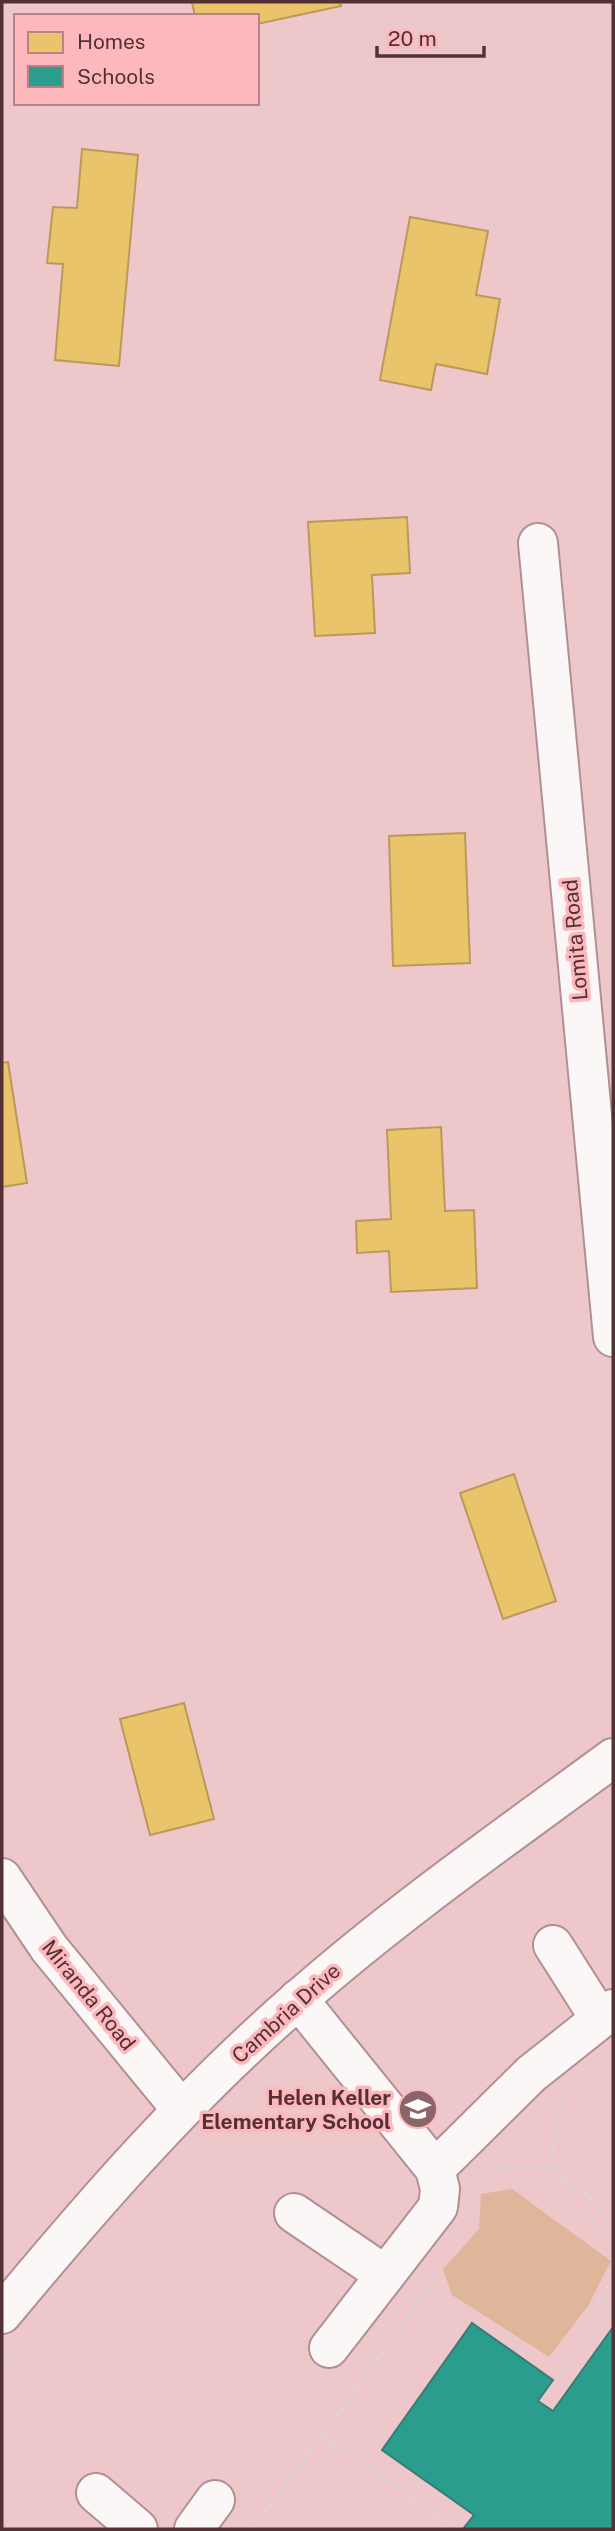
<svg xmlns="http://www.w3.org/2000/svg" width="615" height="2531" viewBox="0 0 615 2531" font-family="'Public Sans',sans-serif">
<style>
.green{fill:#dfb69a}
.homes{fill:#e9c46a;stroke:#bc985a;stroke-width:2}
.schools{fill:#2a9d8f;stroke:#377d74;stroke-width:2}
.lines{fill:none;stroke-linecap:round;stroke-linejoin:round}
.minor-casing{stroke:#b09094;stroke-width:42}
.path{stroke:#dfd2d4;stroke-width:4.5;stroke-dasharray:3.5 3.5;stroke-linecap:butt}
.minor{stroke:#fcf7f7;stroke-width:38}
.labels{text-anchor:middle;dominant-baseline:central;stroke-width:7;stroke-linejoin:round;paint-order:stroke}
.street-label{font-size:21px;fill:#543135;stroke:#fdb8be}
.poi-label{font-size:21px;font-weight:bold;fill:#543135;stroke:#fdb8be;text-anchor:end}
</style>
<rect width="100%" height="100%" fill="#eec7cb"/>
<!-- green -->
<path class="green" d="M512,2189L611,2261L588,2306L549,2357L452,2295L443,2269L479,2229L481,2194Z"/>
<!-- homes -->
<g class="homes">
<path d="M192,2H340L341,6L257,24V16H195Z"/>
<path d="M82,149L138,155L119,366L55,360L63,264L47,263L53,207L77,208Z"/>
<path d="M410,217L488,231L476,295L500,299L487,374L436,364L431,390L380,380Z"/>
<path d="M407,517L410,573L372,575L375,633L315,636L308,522Z"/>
<path d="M465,833L470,963L393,966L389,836Z"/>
<path d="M8,1062L27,1183L2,1187V1063Z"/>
<path d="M441,1127L445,1211L474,1210L477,1288L391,1292L389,1251L357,1253L356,1221L391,1219L387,1130Z"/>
<path d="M514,1474L556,1601L503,1619L460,1493Z"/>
<path d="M184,1703L214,1819L150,1835L120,1719Z"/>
</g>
<!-- schools -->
<path class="schools" d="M472,2323L553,2380L538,2401L553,2411L613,2327V2529H463L474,2515L382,2450Z"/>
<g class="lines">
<!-- minor casing -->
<g class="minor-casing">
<g id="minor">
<path d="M538,543L613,1337"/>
<path d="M2,1878L49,1948L181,2109"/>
<path d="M553,1945L600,2019"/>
<path d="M298,1999L435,2169L440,2189L438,2207L329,2348"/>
<path d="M435,2169L531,2074L613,2009"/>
<path d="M294,2213L384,2274"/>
<path d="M2,2314C94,2203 189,2094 299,1999C398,1912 507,1836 613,1758"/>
<path d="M96,2493L138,2529"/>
<path d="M194,2529L215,2500"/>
</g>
</g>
<!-- path -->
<g class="path">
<path d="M551,2167L561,2096"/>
<path d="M487,2169L551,2168L589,2198L613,2229"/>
<path d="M613,2281L599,2301L613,2311"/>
<path d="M2,2367L16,2349"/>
<path d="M322,2435L451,2526L449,2529"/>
<path d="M253,2529L398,2332L435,2277"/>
</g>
<!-- minor -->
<use href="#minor" class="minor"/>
</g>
<!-- icons -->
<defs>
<g id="school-disc" transform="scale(2.0125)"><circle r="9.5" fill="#8a666a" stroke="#fdb8be"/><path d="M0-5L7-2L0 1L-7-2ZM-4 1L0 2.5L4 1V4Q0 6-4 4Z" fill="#fff"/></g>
</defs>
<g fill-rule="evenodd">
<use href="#school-disc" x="418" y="2109"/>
</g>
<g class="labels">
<!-- street labels -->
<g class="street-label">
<text transform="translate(575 940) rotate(-95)">Lomita Road</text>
<text transform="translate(89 1995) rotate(51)">Miranda Road</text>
<text transform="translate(286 2013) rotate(-42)">Cambria Drive</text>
</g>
<!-- poi labels -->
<g class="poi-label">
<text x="391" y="2097">Helen Keller<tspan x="391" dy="24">Elementary School</tspan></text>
</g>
</g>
<!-- border -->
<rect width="615" height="2531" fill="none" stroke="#543135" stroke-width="7"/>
<!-- legend -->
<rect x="14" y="14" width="245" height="91" fill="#fdb8be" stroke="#b98287" stroke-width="2"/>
<rect x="28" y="32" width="35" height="21" fill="#e9c46a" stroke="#b98287" stroke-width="2"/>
<text x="77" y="49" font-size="21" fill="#543135">Homes</text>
<rect x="28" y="66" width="35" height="21" fill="#2a9d8f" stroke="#b98287" stroke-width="2"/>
<text x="77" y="84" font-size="21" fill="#543135">Schools</text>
<!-- scale -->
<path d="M377 46v10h107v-10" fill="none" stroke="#543135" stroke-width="3.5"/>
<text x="388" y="46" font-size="21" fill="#543135" stroke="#fdb8be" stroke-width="5" paint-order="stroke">20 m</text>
</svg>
